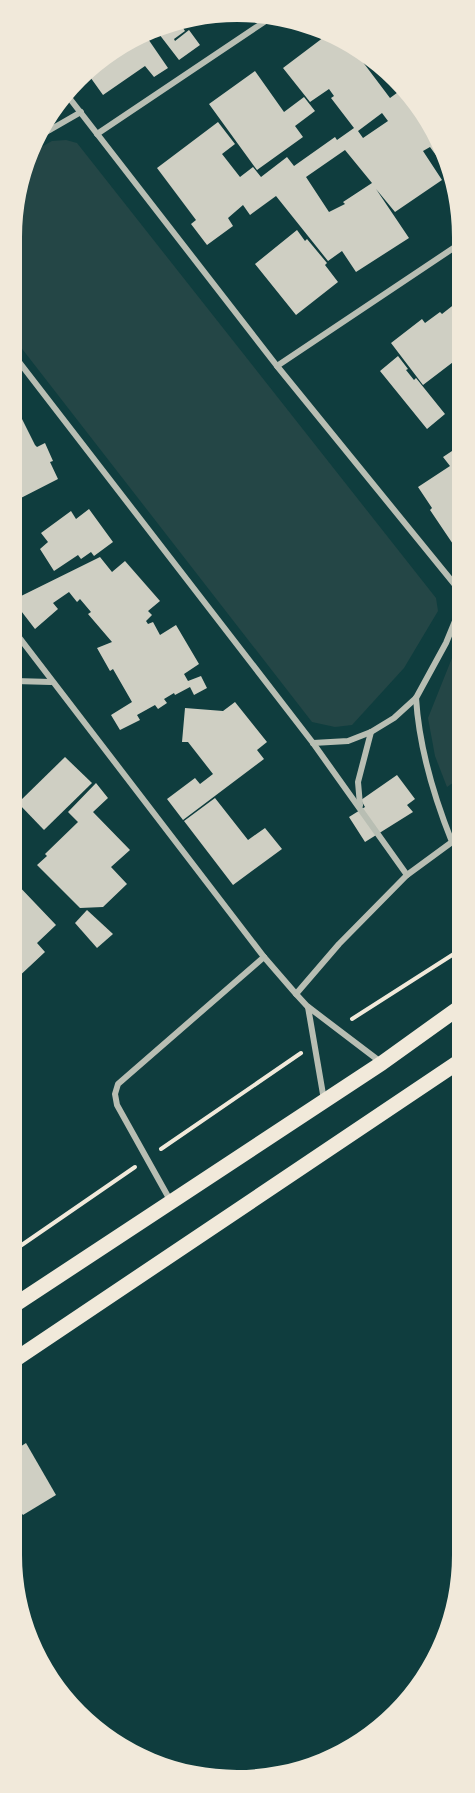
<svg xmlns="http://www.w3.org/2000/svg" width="475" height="1793" viewBox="0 0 475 1793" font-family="'Archivo Narrow',sans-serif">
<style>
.green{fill:#244646}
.building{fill:#cfcfc3;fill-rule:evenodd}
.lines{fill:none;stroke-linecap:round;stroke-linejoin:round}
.path{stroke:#f1e9da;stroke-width:4}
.minor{stroke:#b8beb3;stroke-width:6}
.primary{stroke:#f1e9da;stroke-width:15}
</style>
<rect width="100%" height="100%" fill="#0f3d3e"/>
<!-- green -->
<g class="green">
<path d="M66,140L77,143L436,598L438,611L404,668L352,725L335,727L312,722L16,341V194L34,151L52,141Z"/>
<path d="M460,638V778L447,787L435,756L428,718Z"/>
</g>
<!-- building -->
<g class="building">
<path d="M179,22L185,31L174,39L175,41L189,30L200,45L179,60L159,34Z"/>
<path d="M328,34L347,41L390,98L405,87L407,89L440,138L447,162L443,165L430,147L423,151L442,180L395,212L376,189L409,238L356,272L342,251L328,261L276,196L250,215L243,205L228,218L233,226L207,245L191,224L196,220L157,168L218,122L235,144L222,154L240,177L253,167L261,177L287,157L294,166L335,137L337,140L354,128L331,98L334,96L329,89L310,102L283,68ZM382,113L388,121L363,138L358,131ZM345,150L372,183L343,202L345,204L329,212L306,177Z"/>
<path d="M146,36L168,68L154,77L145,66L103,95L88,74L112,50Z"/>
<path d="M255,71L284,112L304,97L315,111L295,126L303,137L257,170L209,104Z"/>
<path d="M297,230L305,241L307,239L327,263L325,265L338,282L296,315L255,264Z"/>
<path d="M461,299V356L423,385L391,343L422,319L425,323L440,312L442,314Z"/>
<path d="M398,356L408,369L406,370L414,380L416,378L445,414L427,429L380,371Z"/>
<path d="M20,415L35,445L37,447L45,443L53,461L50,462L58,479L15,501L16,417Z"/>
<path d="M461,445V556L430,510L432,508L418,487L450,466L443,457Z"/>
<path d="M89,509L113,542L94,556L91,552L81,559L78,555L54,571L40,549L48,542L41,533L71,511L76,519Z"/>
<path d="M100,557L112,572L125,561L160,601L148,611L152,615L146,621L148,624L153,622L160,635L176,625L199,664L184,674L188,681L201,676L207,688L194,695L190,687L175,695L174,693L164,699L167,703L158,709L155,705L137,715L140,720L120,730L111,715L132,702L113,669L110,671L97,648L112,642L88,614L91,612L80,599L77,602L69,592L53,603L58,609L35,629L15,603V599Z"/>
<path d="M235,702L267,742L257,750L264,759L183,820L167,799L195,778L200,784L213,774L188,742H182L185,708L223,711Z"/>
<path d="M65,757L92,783L44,830L18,803Z"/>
<path d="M397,775L415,799L407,805L413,812L365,842L349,817L365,807L361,800Z"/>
<path d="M96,783L108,798L93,812L130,850L111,867L127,884L103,907L80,908L37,865L47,856L45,854L78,822L68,812Z"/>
<path d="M215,798L248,840L265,828L282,849L233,885L184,821Z"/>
<path d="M14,881L56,925L37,943L45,952L14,981Z"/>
<path d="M87,910L113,934L97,948L75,923Z"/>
<path d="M26,1443L56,1495L23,1515L12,1501V1452Z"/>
</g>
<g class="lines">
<!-- path -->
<g class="path">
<path d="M352,1019L460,950"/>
<path d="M161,1149L301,1053"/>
<path d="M13,1251L135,1167"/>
</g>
<!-- minor -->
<g class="minor">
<path d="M67,95L277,366L460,591"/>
<path d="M97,134L273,16"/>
<path d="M41,135L81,112"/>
<path d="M16,358L313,743L407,875"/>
<path d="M277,366L461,243"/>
<path d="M15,632L264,957L296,994"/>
<path d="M15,681L51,682"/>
<path d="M313,743L348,741L371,732L394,718L416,698L446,643L460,609"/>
<path d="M360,805L358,782L371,732"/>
<path d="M308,1007L324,1100"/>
<path d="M382,1063L307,1006L296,994L339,944L407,875L452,842C434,797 419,746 416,698"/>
<path d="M170,1200L117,1105L115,1094L118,1084L264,957"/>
</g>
<!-- primary -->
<g class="primary">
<path d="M13,1306L382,1063L460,1007"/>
<path d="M13,1361L460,1061"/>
</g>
</g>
<!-- crop -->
<path d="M0 0H475V1793H0ZM237 22H237A215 215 0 0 1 452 237V1555A215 215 0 0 1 237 1770H237A215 215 0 0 1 22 1555V237A215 215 0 0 1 237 22Z" fill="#f1e9da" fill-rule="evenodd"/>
</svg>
